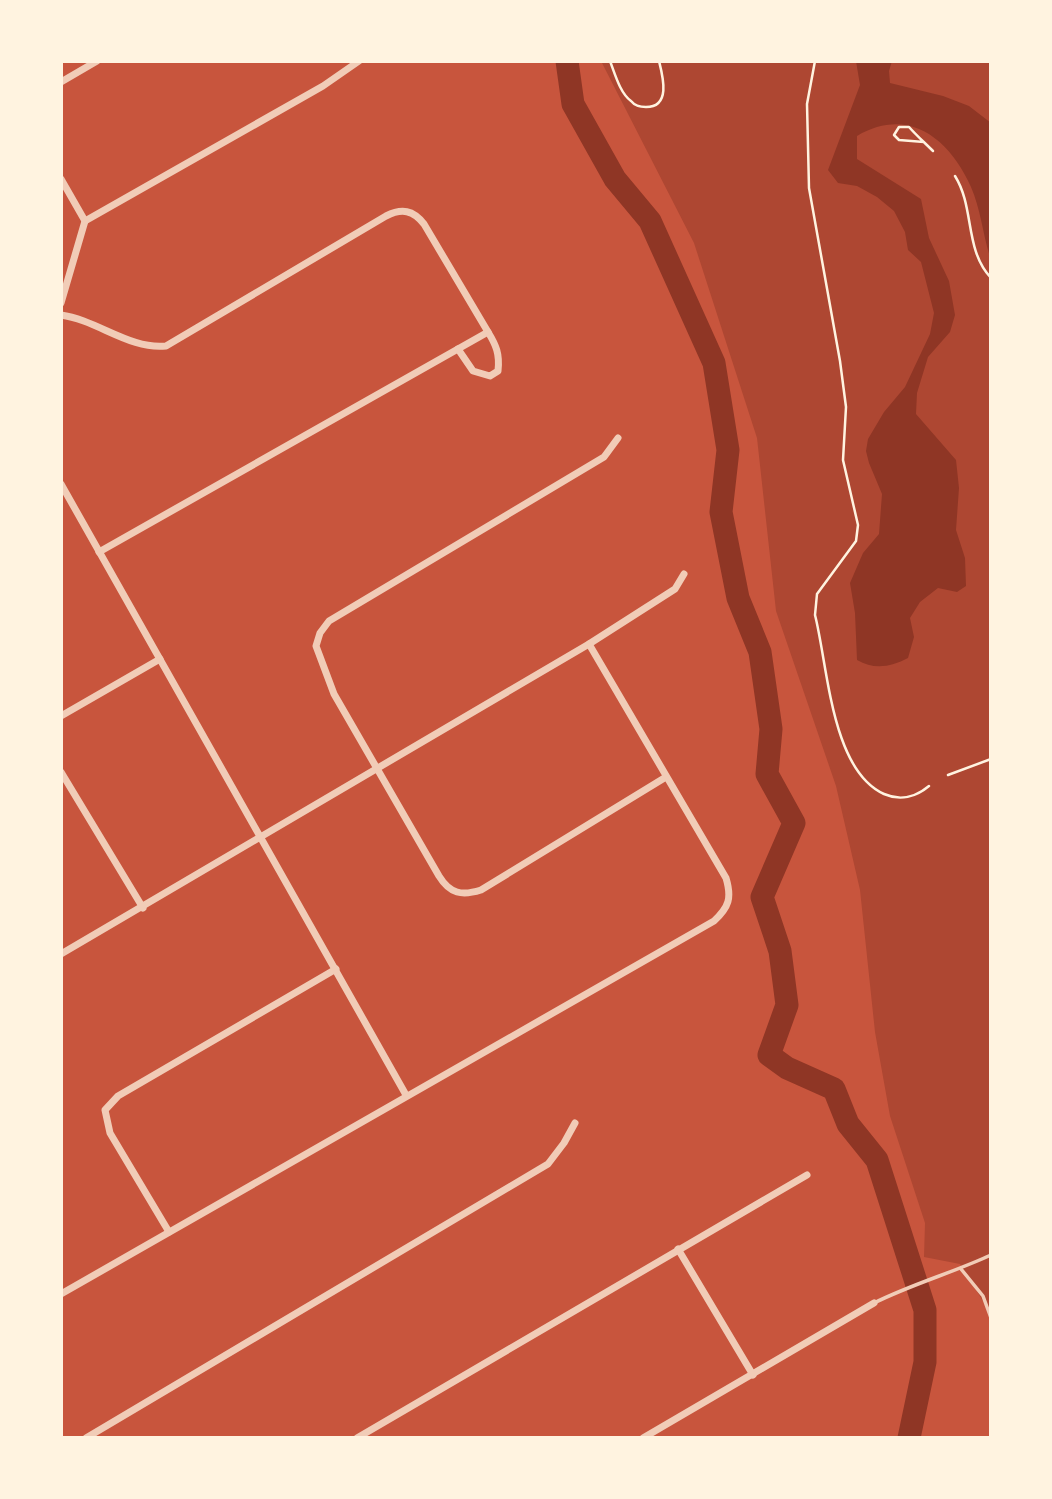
<svg xmlns="http://www.w3.org/2000/svg" width="1052" height="1499" viewBox="0 0 1052 1499" font-family="Cabin,sans-serif">
<style>
.green{fill:#ae4732}
.water{fill:#8f3625}
.lines{fill:none;stroke-linecap:round;stroke-linejoin:round}
.river{stroke:#8f3625;stroke-width:23}
.path{stroke:#fff3e0;stroke-width:2.5}
.service{stroke:#f1ccb7;stroke-width:3.5}
.minor{stroke:#f1ccb7;stroke-width:7}
</style>
<rect width="100%" height="100%" fill="#c8553d"/>
<!-- green -->
<path class="green" d="M601,61H991V1314L960,1264L924,1257L925,1223L890,1116L875,1032L860,890L836,786L776,611L757,438L694,243Z"/>
<!-- water -->
<path class="water" d="M856,61H892L889,71L890,83L943,96L969,106L991,123V260C983,236 981,210 971,187C949,138 908,106 857,136V159L921,199L929,238L949,281L955,315L950,332L928,357L917,393L916,414L956,460L959,488L956,530L965,558L966,586L957,592L938,588L920,602L910,618L914,637L908,658C891,667 874,670 857,660L855,613L850,583L863,553L879,534L882,494L869,463L866,451L868,439L884,412L905,387L930,334L934,313L921,262L908,250L905,232L894,211L877,197L857,186L838,183L828,170L860,85Z"/>
<g class="lines">
<!-- river -->
<path class="river" d="M567,61L573,104L615,179L650,221L714,363L728,450L721,512L738,598L760,652L771,729L767,774L794,823L762,897L780,951L787,1005L769,1055L787,1068L834,1089L848,1124L877,1160L925,1310V1362L909,1438"/>
<!-- path -->
<g class="path">
<path d="M610,61C615,74 620,93 631,101C635,106 640,107 646,107C671,107 663,77 659,61"/>
<path d="M815,61L807,104L809,188L840,361L846,407L843,460L858,525L856,541L817,594L815,615C828,666 831,770 884,794C900,801 916,797 929,786"/>
<path d="M924,142L899,140L894,135L899,127H909C916,135 925,143 933,151"/>
<path d="M955,176C975,208 964,249 991,278"/>
<path d="M948,775L991,759"/>
</g>
<!-- service -->
<g class="service">
<path d="M961,1269L983,1296L991,1318"/>
<path d="M874,1303C912,1284 952,1273 991,1255"/>
</g>
<!-- minor -->
<g class="minor">
<path d="M61,82L97,61"/>
<path d="M61,179L85,221L61,303"/>
<path d="M85,221L323,86L359,61"/>
<path d="M61,315C97,320 130,350 166,346L386,216C402,208 413,210 424,224L488,332L99,552"/>
<path d="M458,349L473,371L490,376L498,371C500,354 496,345 488,332"/>
<path d="M618,438L604,457L329,621L320,633L316,646L334,694L439,876C450,894 462,896 481,890L666,777"/>
<path d="M61,484L406,1095"/>
<path d="M61,716L160,659"/>
<path d="M61,772L143,908"/>
<path d="M61,954L589,644L675,589L684,574"/>
<path d="M169,1232L110,1133L105,1110L118,1096L336,969"/>
<path d="M678,1249L753,1375"/>
<path d="M61,1294L714,921C729,907 732,898 726,878L589,644"/>
<path d="M86,1438L548,1164L564,1143L575,1123"/>
<path d="M357,1438L807,1175"/>
<path d="M643,1438L874,1303"/>
</g>
</g>
<!-- border -->
<rect width="1052" height="1499" fill="none" stroke="#fff3e0" stroke-width="126"/>
</svg>
